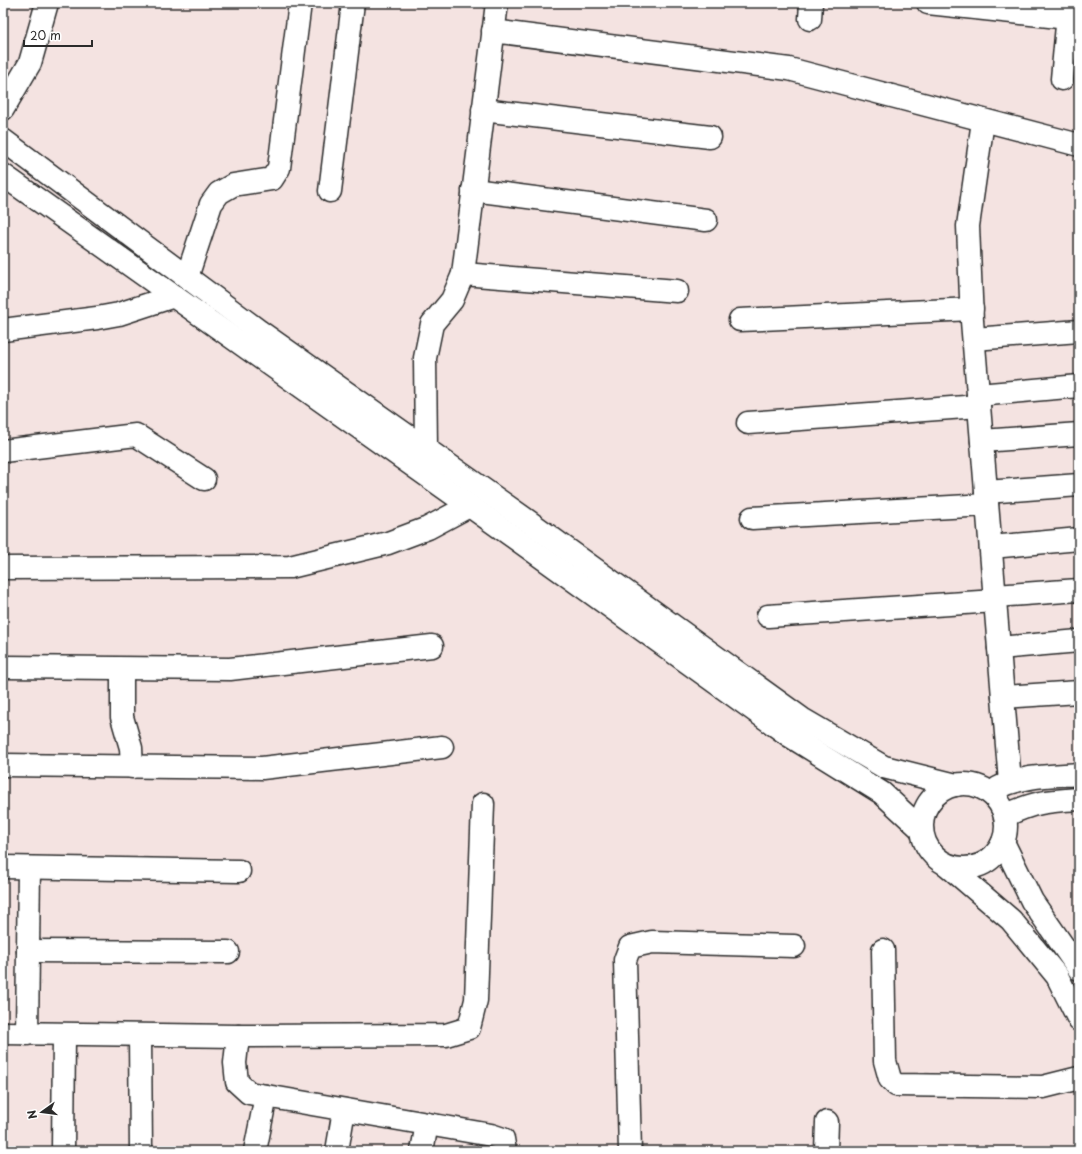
<svg xmlns="http://www.w3.org/2000/svg" width="1082" height="1154" viewBox="0 0 1082 1154" font-family="'Playpen Sans',sans-serif">
<style>
.lines{fill:none;stroke-linecap:round;stroke-linejoin:round}
.minor-casing{stroke:#2b2b2b;stroke-width:25}
.minor{stroke:#fff;stroke-width:22}
</style>
<rect width="100%" height="100%" fill="#f4e3e1"/>
<filter id="ink" filterUnits="userSpaceOnUse"><feTurbulence type="fractalNoise" baseFrequency=".025" numOctaves="2"/><feDisplacementMap in="SourceGraphic" scale="8" xChannelSelector="R" yChannelSelector="G"/><feConvolveMatrix kernelMatrix="1 2 1 2 8 2 1 2 1" color-interpolation-filters="sRGB"/></filter>
<g filter="url(#ink)">
<g class="lines">
<!-- minor casing -->
<g class="minor-casing">
<g id="minor">
<path d="M928,3L1068,18"/>
<path d="M810,19L811,3"/>
<path d="M493,31L789,69L1079,145"/>
<path d="M1062,79L1069,4"/>
<path d="M3,109L30,63L47,3"/>
<path d="M483,110L710,137"/>
<path d="M983,121L968,226L972,321L1010,782"/>
<path d="M3,140L259,331L528,521L802,719L884,767L956,785"/>
<path d="M3,175L515,538L790,736L882,793L922,830"/>
<path d="M473,190L706,220"/>
<path d="M330,191L353,3"/>
<path d="M463,274L677,291"/>
<path d="M187,277L211,204L219,193L233,185L272,179L279,168L300,3"/>
<path d="M740,320L972,309"/>
<path d="M3,330L97,318L119,314L174,296"/>
<path d="M974,339L1079,331"/>
<path d="M978,395L1079,386"/>
<path d="M748,423L979,406"/>
<path d="M982,441L1079,434"/>
<path d="M426,449L425,358L432,324L452,300L463,274L497,3"/>
<path d="M3,451L136,435L204,479"/>
<path d="M986,492L1079,485"/>
<path d="M752,518L987,505"/>
<path d="M991,547L1079,539"/>
<path d="M3,568L290,567L388,543L428,528L469,506"/>
<path d="M995,596L1079,590"/>
<path d="M768,616L995,601"/>
<path d="M999,648L1079,641"/>
<path d="M3,667L230,669L432,646"/>
<path d="M122,669V717L131,748L132,767"/>
<path d="M1003,697L1079,692"/>
<path d="M3,765L262,768L442,747"/>
<circle cx="964" cy="826" r="42"/>
<path d="M998,788C1023,775 1052,776 1079,774"/>
<path d="M1005,816C1033,802 1048,801 1079,799"/>
<path d="M1003,842L1032,901L1079,969"/>
<path d="M947,865L1011,920L1057,976L1079,1020"/>
<path d="M3,867L239,871"/>
<path d="M883,950L885,1061L890,1079L896,1085L1043,1087L1079,1078"/>
<path d="M28,951L228,952"/>
<path d="M3,1033L238,1036L446,1035L469,1028L476,1000L483,804"/>
<path d="M27,1034L29,868"/>
<path d="M140,1036L141,1151"/>
<path d="M238,1036L235,1063L237,1082L249,1093L491,1135L503,1139L505,1151"/>
<path d="M63,1151L64,1035"/>
<path d="M255,1151L266,1096"/>
<path d="M337,1151L344,1110"/>
<path d="M422,1151L427,1124"/>
<path d="M630,1151L625,960L630,947L652,942L794,946"/>
<path d="M826,1151L827,1122"/>
</g>
</g>
<!-- minor -->
<use href="#minor" class="minor"/>
</g>
</g>
<!-- margin -->
<rect width="1082" height="1154" fill="none" stroke="#fff" stroke-width="16"/>
<rect x="8" y="8" width="1066" height="1138" fill="none" stroke="#2b2b2b" stroke-width="1.5" filter="url(#ink)"/>
<!-- north arrow -->
<g transform="translate(42 1112) rotate(256)" stroke="#ffffff" stroke-width="3" paint-order="stroke">
<path d="M0-3L7 15L0 10L-7 15Z" fill="#2b2b2b"/>
<text y="-6" font-size="11" font-weight="bold" text-anchor="middle" fill="#2b2b2b">N</text>
</g>
<!-- scale -->
<path d="M24 40v6h68v-6" fill="none" stroke="#2b2b2b" stroke-width="2"/>
<text x="30" y="40" font-size="12" fill="#2b2b2b" stroke="#ffffff" stroke-width="3" paint-order="stroke">20 m</text>
</svg>
